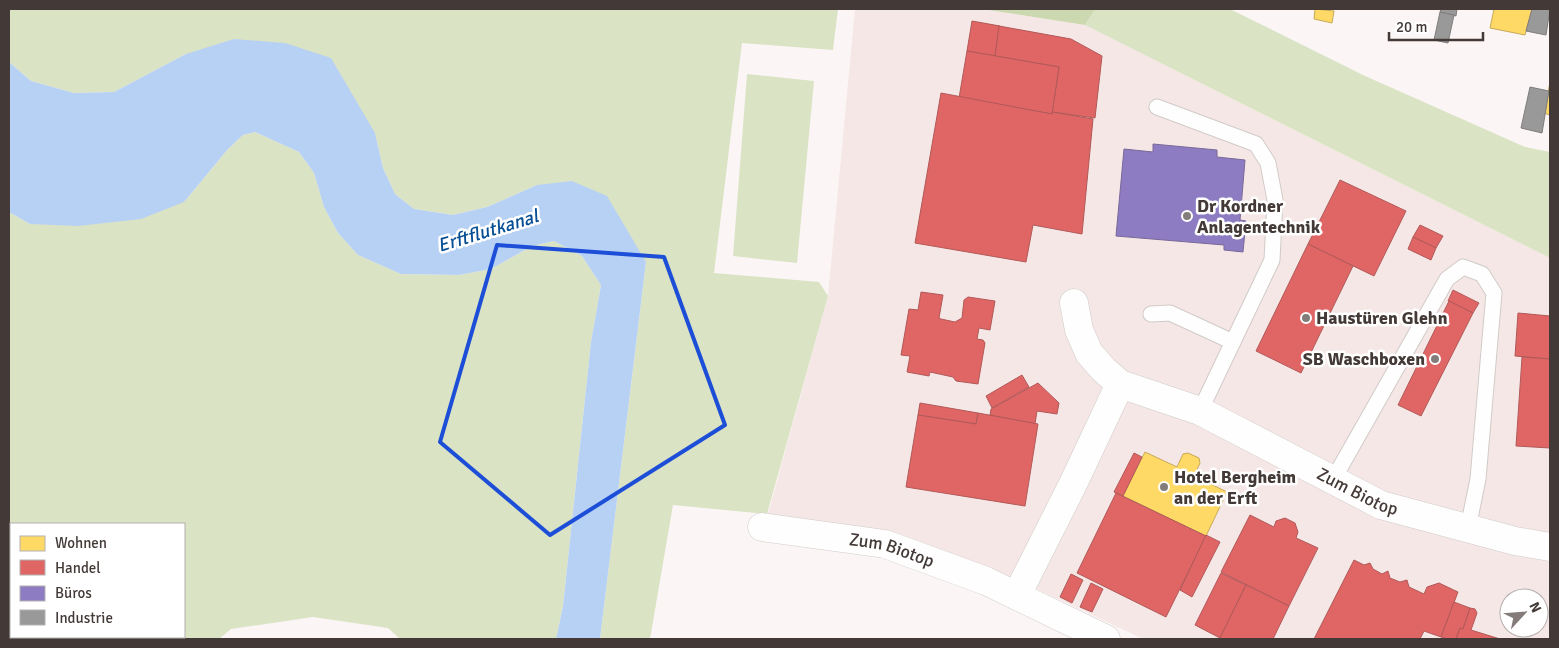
<svg xmlns="http://www.w3.org/2000/svg" width="1559" height="648" viewBox="0 0 1559 648" font-family="Signika,sans-serif">
<style>
.commercial{fill:#f5e7e5;fill-rule:evenodd}
.green{fill:#dbe3c5;fill-rule:evenodd}
.forest{fill:#ccd8af}
.water{fill:#b7d1f4}
.homes{fill:#ffd966;stroke:#c7a958}
.shops{fill:#e06666;stroke:#b15958}
.offices{fill:#8e7cc3;stroke:#786899}
.industry{fill:#999;stroke:#7f7c7c}
.lines{fill:none;stroke-linecap:round;stroke-linejoin:round}
.service-casing{stroke:#d1cbc8;stroke-width:17}
.minor-casing{stroke:#d1cbc8;stroke-width:29}
.service{stroke:#fefefe;stroke-width:15}
.minor{stroke:#fefefe;stroke-width:28}
.marked{fill:none;stroke:#1d4ed8;stroke-width:4;stroke-linejoin:round}
.poi-dot{fill:#837c7a;stroke:#fff;stroke-width:2}
.labels{text-anchor:middle;dominant-baseline:central;stroke-width:5;stroke-linejoin:round;paint-order:stroke}
.poi-label{font-size:18px;font-weight:bold;fill:#433a37;stroke:#fff;text-anchor:start}
.street-label{font-size:18px;fill:#433a37;stroke:#fff}
.water-label{font-size:19px;font-style:italic;fill:#054d94;stroke:#fff}
</style>
<rect width="100%" height="100%" fill="#fbf6f5"/>
<!-- commercial -->
<path class="commercial" d="M855,9H982L1085,25L1550,258V639H1143L999,571L891,532L768,514L828,296ZM1509,598H1539V628H1509Z"/>
<!-- green -->
<g class="green">
<path d="M9,9H838L833,50L742,43L714,273L819,282L828,296L767,514L673,505L650,639H600L646,262L537,185L487,207L453,215L414,209L395,194L383,168L375,133L186,54L114,92L74,93L31,81L9,62Z"/>
<path d="M1095,9H1230L1363,75L1525,147L1550,152V258L1085,25Z"/>
<path d="M747,74L814,81L797,263L733,256Z"/>
<path d="M255,132L299,152L314,173L324,207L338,233L358,255L401,274L459,275L491,269L532,246L554,241L582,256L601,285L591,342L563,606L556,639H400L388,628L313,617L231,629L219,639H9V212L30,224L184,202L228,149L243,135ZM11,524H184V637H11Z"/>
</g>
<!-- forest -->
<path class="forest" d="M982,9H1095L1085,25Z"/>
<!-- water -->
<path class="water" d="M234,39L285,43L331,58L375,133L383,168L395,194L414,209L453,215L487,207L537,185L572,181L607,196L646,262L600,639H556L563,606L591,342L601,285L582,256L554,241L532,246L491,269L459,275L401,274L358,255L338,233L324,207L314,173L299,152L255,132L243,135L228,149L184,202L141,219L78,226L30,224L9,212V62L31,81L74,93L114,92L186,54Z"/>
<!-- homes -->
<g class="homes">
<path d="M1315,9L1334,11L1332,23L1314,19Z"/>
<path d="M1494,9H1532L1525,35L1490,28Z"/>
<path d="M1550,82V115L1544,113Z"/>
<path d="M1145,452L1177,467L1183,454L1188,453L1199,458L1200,463L1194,476L1227,492L1206,536L1123,496Z"/>
</g>
<!-- shops -->
<g class="shops">
<path d="M972,21L1000,26L995,56L967,51Z"/>
<path d="M999,26L1071,39L1102,56L1095,118L1052,112L1059,67L995,56Z"/>
<path d="M967,51L1059,67L1052,114L959,98Z"/>
<path d="M941,93L1052,114V112L1093,119L1082,234L1033,225L1026,262L915,243Z"/>
<path d="M1340,180L1406,211L1374,276L1308,244Z"/>
<path d="M1420,225L1443,236L1436,248L1413,237Z"/>
<path d="M1413,237L1436,248L1431,260L1408,249Z"/>
<path d="M1308,244L1353,266L1301,373L1256,351Z"/>
<path d="M1453,290L1479,303L1473,313L1448,301Z"/>
<path d="M921,292L943,295L939,318L941,319L955,322L962,318L964,300L968,297L995,301L990,330L979,328L977,339L983,340L985,343L978,384L956,381L953,377L930,372L929,376L907,372L910,356L901,355L909,309L918,310Z"/>
<path d="M1449,301L1473,313L1421,416L1398,405Z"/>
<path d="M1518,313L1550,316V359L1515,356Z"/>
<path d="M1522,357L1550,359V448L1516,446Z"/>
<path d="M1022,375L1029,387L992,408L986,396Z"/>
<path d="M1038,383L1059,403L1057,414L1037,411L1035,424L990,415L991,409Z"/>
<path d="M920,403L978,413L976,424L918,415Z"/>
<path d="M978,413L1038,424L1025,506L906,487L918,415L976,424Z"/>
<path d="M1134,453L1142,457L1123,496L1114,492Z"/>
<path d="M1116,493L1206,536L1166,617L1077,573Z"/>
<path d="M1250,515L1274,527L1276,521L1285,518L1295,523L1298,532L1296,538L1318,548L1289,606L1221,572Z"/>
<path d="M1206,535L1220,542L1192,597L1180,590Z"/>
<path d="M1354,560L1364,565L1370,563L1373,569L1382,574L1388,571L1390,578L1400,582L1407,580L1409,587L1424,594L1427,587L1439,583L1458,592L1441,637L1424,631L1420,639H1314Z"/>
<path d="M1221,573L1246,585L1220,638L1195,625Z"/>
<path d="M1071,574L1083,580L1072,603L1060,597Z"/>
<path d="M1091,583L1103,589L1092,612L1080,607Z"/>
<path d="M1246,585L1289,606L1273,639H1224L1220,638Z"/>
<path d="M1454,602L1470,608L1463,629L1460,628L1456,639H1448L1441,637Z"/>
<path d="M1470,608L1475,609L1477,613L1471,630L1500,639H1456L1460,628L1463,629Z"/>
</g>
<!-- offices -->
<path class="offices" d="M1153,144L1217,150V157L1245,160L1240,220L1246,221L1243,252L1224,250V245L1116,236L1124,149L1153,152Z"/>
<!-- industry -->
<g class="industry">
<path d="M1441,9H1457L1456,16L1440,12Z"/>
<path d="M1532,9H1550L1546,35L1526,31Z"/>
<path d="M1440,12L1454,15L1448,43L1434,40Z"/>
<path d="M1530,87L1549,91L1542,133L1521,128Z"/>
</g>
<g class="lines">
<!-- service casing -->
<g class="service-casing">
<g id="service">
<path d="M1157,107L1256,144L1268,163L1275,200L1272,260L1200,411"/>
<path d="M1151,314L1170,313L1233,342"/>
<path d="M1333,480L1447,279L1463,267L1482,274L1494,293L1478,479L1468,528"/>
</g>
</g>
<!-- minor casing -->
<g class="minor-casing">
<g id="minor">
<path id="s1" d="M1074,303L1079,330L1089,353L1104,370L1120,384L1200,411L1381,505L1515,541L1550,547"/>
<path id="s2" d="M762,527L885,544L986,581L1106,639"/>
<path d="M1017,595L1073,484L1120,384"/>
</g>
</g>
<!-- service -->
<use href="#service" class="service"/>
<!-- minor -->
<use href="#minor" class="minor"/>
</g>
<!-- marked area -->
<path class="marked" d="M497,245L664,257L725,425L550,535L440,442Z"/>
<!-- markers -->
<g class="poi-dot">
<circle cx="1187" cy="216" r="5"/>
<circle cx="1306" cy="318" r="5"/>
<circle cx="1435" cy="359" r="5"/>
<circle cx="1164" cy="487" r="5"/>
</g>
<g class="labels">
<!-- poi labels -->
<g class="poi-label">
<text x="1197" y="206">Dr Kordner<tspan x="1197" dy="21">Anlagentechnik</tspan></text>
<text x="1316" y="318">Haustüren Glehn</text>
<text x="1425" y="359" text-anchor="end">SB Waschboxen</text>
<text x="1174" y="477">Hotel Bergheim<tspan x="1174" dy="21">an der Erft</tspan></text>
</g>
<!-- street labels -->
<g class="street-label">
<text stroke="none"><textPath href="#s1" startOffset="358">Zum Biotop</textPath></text>
<text stroke="none"><textPath href="#s2" startOffset="132">Zum Biotop</textPath></text>
</g>
<!-- water labels -->
<g class="water-label">
<text transform="translate(488 231) rotate(-17)">Erftflutkanal</text>
</g>
</g>
<!-- border -->
<rect width="1559" height="648" fill="none" stroke="#433a37" stroke-width="20"/>
<!-- legend -->
<rect x="10" y="523" width="175" height="115" fill="#ffffff" stroke="#b4b0af"/>
<rect x="20" y="536" width="25" height="15" fill="#ffd966" stroke="#b4b0af"/>
<text x="55" y="548" font-size="15" fill="#433a37">Wohnen</text>
<rect x="20" y="560" width="25" height="15" fill="#e06666" stroke="#b4b0af"/>
<text x="55" y="573" font-size="15" fill="#433a37">Handel</text>
<rect x="20" y="586" width="25" height="15" fill="#8e7cc3" stroke="#b4b0af"/>
<text x="55" y="598" font-size="15" fill="#433a37">Büros</text>
<rect x="20" y="610" width="25" height="15" fill="#999999" stroke="#b4b0af"/>
<text x="55" y="623" font-size="15" fill="#433a37">Industrie</text>
<!-- north arrow -->
<g transform="translate(1524 613) rotate(64)"><circle r="24" fill="#ffffff" stroke="#b4b0af"/>
<path d="M0-4L9 19L0 12L-9 19Z" fill="#837c7a"/>
<text y="-8" font-size="14" font-weight="bold" text-anchor="middle" fill="#433a37">N</text>
</g>
<!-- scale -->
<path d="M1389 32v8h94v-8" fill="none" stroke="#433a37" stroke-width="2.5"/>
<text x="1396" y="32" font-size="15" fill="#433a37" stroke="#ffffff" stroke-width="4" paint-order="stroke">20 m</text>
</svg>
